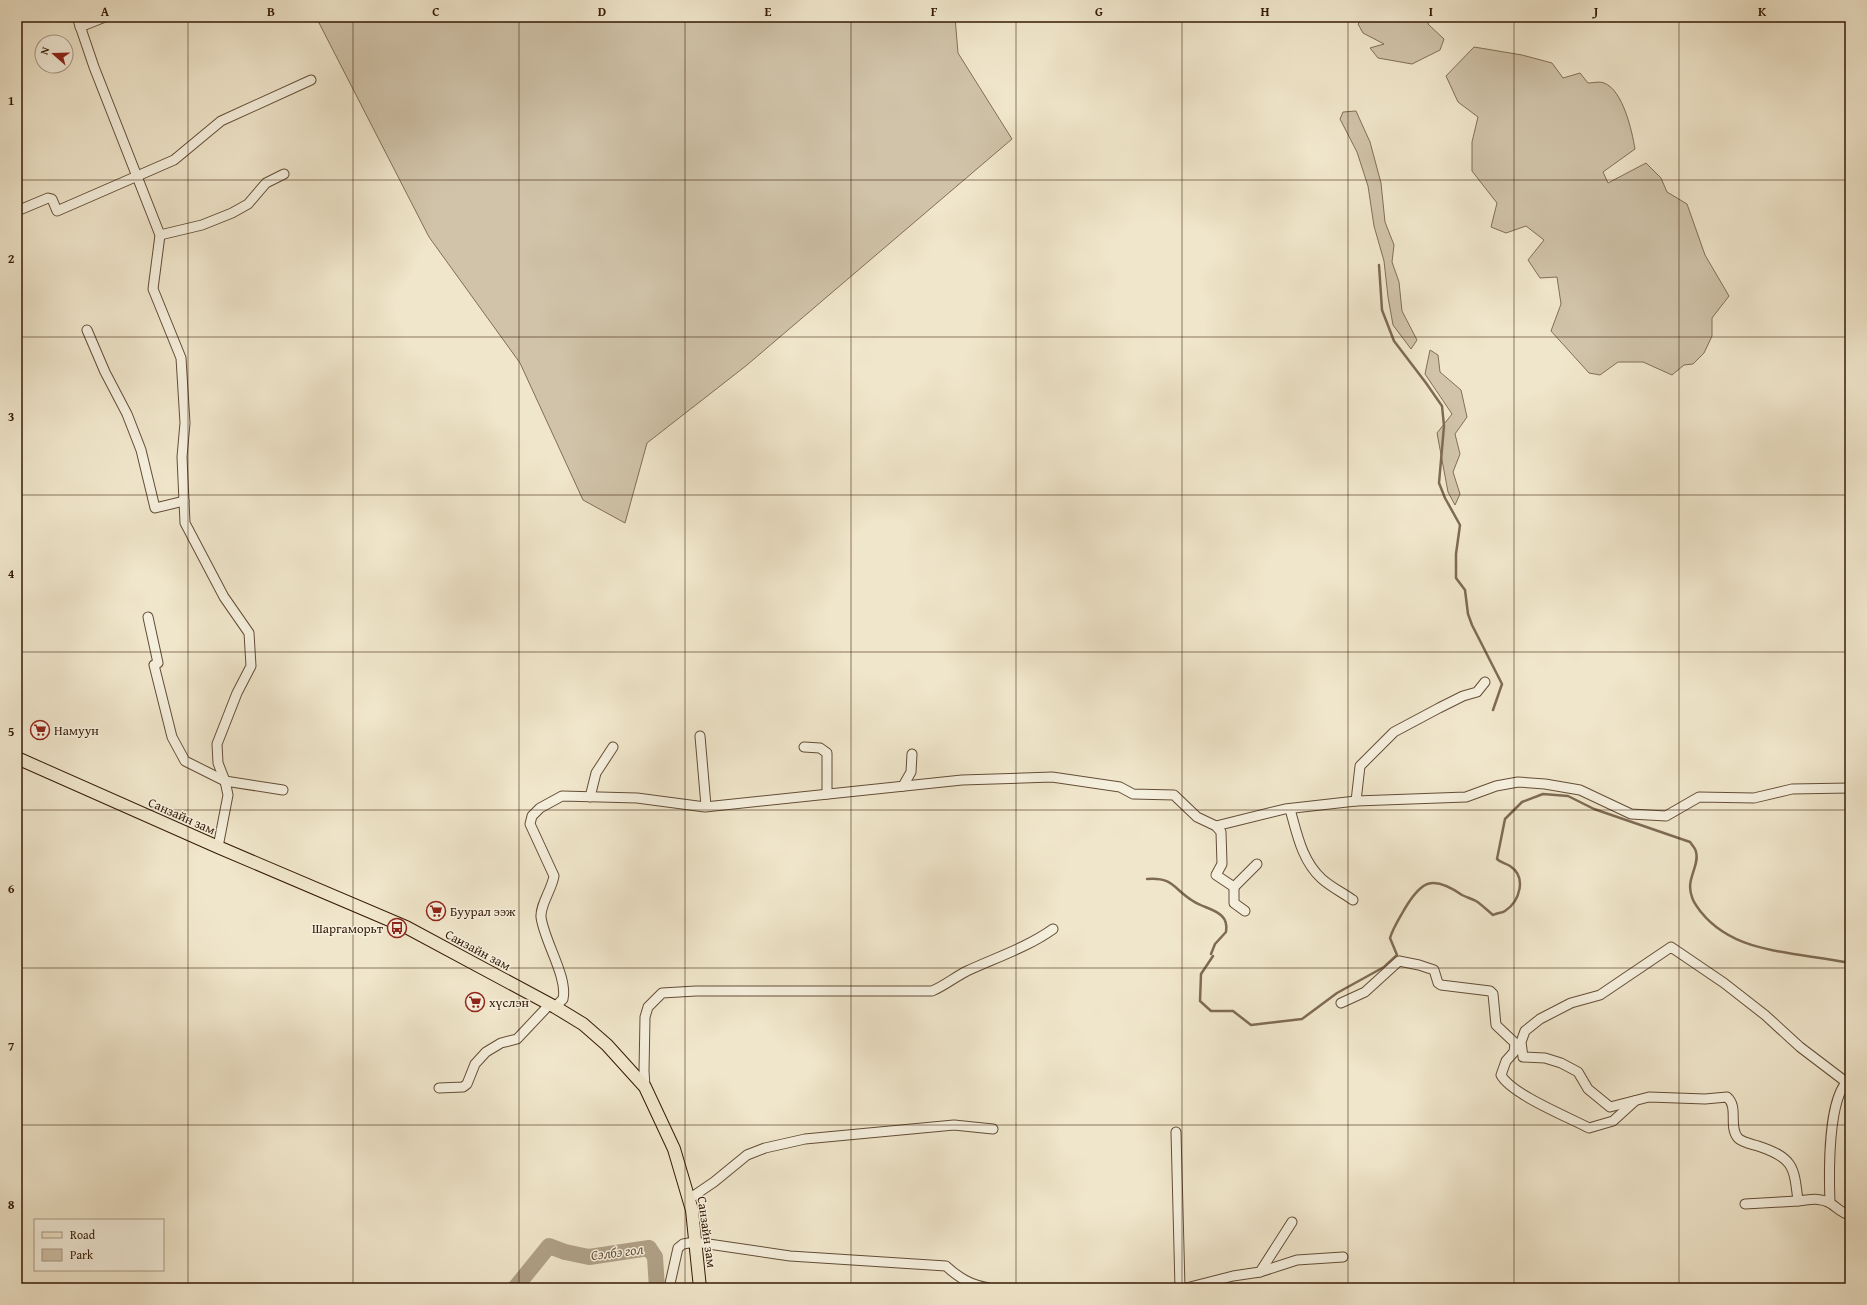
<svg xmlns="http://www.w3.org/2000/svg" width="1867" height="1305" viewBox="0 0 1867 1305" font-family="'Gentium Book Plus',serif">
<style>
.green{fill:#d0c3a9;stroke:#826e56}
.lines{fill:none;stroke-linecap:round;stroke-linejoin:round}
.stream{stroke:#7e6b53;stroke-width:2.5}
.river{stroke:#b0a187;stroke-width:16}
.minor-casing{stroke:#634d36;stroke-width:11}
.major-casing{stroke:#341a04;stroke-width:14}
.minor{stroke:#f5efdd;stroke-width:9}
.major{stroke:#f0e6cb;stroke-width:12}
.grid{fill:none;stroke:#341a04;stroke-width:1;stroke-opacity:0.55}
.labels{text-anchor:middle;dominant-baseline:central;stroke-width:3;stroke-linejoin:round;paint-order:stroke}
.poi-label{font-size:13px;fill:#341a04;stroke:#f5efdd;text-anchor:start}
.street-label{font-size:13px;fill:#341a04;stroke:#f5efdd}
.water-label{font-size:14px;font-style:italic;fill:#665038;stroke:#f5efdd}
.neatline{fill:none;stroke:#341a04;stroke-width:1.5}
.grid-label{font-size:13px;text-anchor:middle;font-weight:bold;fill:#341a04}
</style>
<rect width="100%" height="100%" fill="#f0e6cb"/>
<filter id="stains"><feTurbulence type="fractalNoise" baseFrequency=".005" numOctaves="4"/><feColorMatrix values="0 0 0 0 .2 0 0 0 0 .09 0 0 0 0 .02 0 0 0 .5 -.17"/></filter>
<radialGradient id="worn" r=".72"><stop offset=".6" stop-color="#630" stop-opacity="0"/><stop offset="1" stop-color="#630" stop-opacity=".3"/></radialGradient>
<!-- green -->
<g class="green">
<path d="M316,17H955L958,53L1012,139L747,365L647,443L625,523L583,500L520,363L429,237Z"/>
<path d="M1365,17H1430L1428,24L1444,39L1440,50L1412,64L1378,58L1370,48L1384,44L1363,33L1358,24Z"/>
<path d="M1474,47L1522,55L1552,63L1563,78L1580,73L1588,83C1593,83 1599,81 1604,83C1623,90 1632,131 1635,149L1603,172L1608,183L1646,163L1661,178L1667,192L1687,204L1705,255L1729,296L1712,318V336L1704,353L1693,364L1684,365L1672,375L1643,362H1618L1600,375L1589,373L1551,331L1561,304L1557,277L1540,278L1528,260L1544,240L1526,226L1506,233L1491,227L1497,203L1472,171V142L1478,117L1458,102L1446,76Z"/>
<path d="M1356,111L1370,142L1381,183L1385,222L1394,245L1392,262L1399,282L1402,311L1417,340L1411,349L1393,325L1388,297L1384,261L1374,226L1368,186L1357,152L1340,119L1343,112Z"/>
<path d="M1430,350L1438,355L1440,372L1461,390L1467,417L1455,434L1460,454L1453,472L1460,494L1455,505L1448,492L1437,433L1452,414L1425,374Z"/>
</g>
<g class="lines">
<!-- stream -->
<g class="stream">
<path d="M1379,265L1382,310L1394,341L1426,383L1442,406L1444,426L1439,483L1445,498L1460,525L1456,554V578L1465,590L1468,614L1472,625L1502,684L1493,710"/>
<path d="M1147,879C1174,877 1173,889 1193,901C1206,910 1230,910 1226,932L1215,944L1211,954"/>
<path d="M1213,956L1201,974L1200,1001L1211,1011H1233L1251,1025L1302,1019L1337,993L1384,967L1397,955L1390,938C1393,928 1399,919 1404,910C1421,881 1432,874 1462,895C1466,897 1472,899 1476,901C1482,905 1487,910 1493,915C1497,913 1502,913 1505,911C1520,901 1527,877 1510,866C1505,863 1501,863 1497,859L1505,819L1522,802L1543,794L1568,796L1594,809L1690,842C1692,845 1696,849 1696,852C1700,866 1685,879 1692,897C1693,902 1698,908 1701,912C1736,956 1800,952 1850,963"/>
</g>
<!-- river -->
<path class="river" d="M515,1288L549,1246L565,1252L589,1257L649,1248L655,1257L657,1288"/>
<!-- minor casing -->
<g class="minor-casing">
<g id="minor">
<path d="M77,17L94,67L160,235L153,289L181,358L185,423L182,457L185,523L224,597L249,633L251,666L237,693L217,744L218,763L225,781L228,795L218,847"/>
<path d="M80,27L105,17"/>
<path d="M17,211L48,198L52,199L57,211L174,160L221,121L311,80"/>
<path d="M160,235L202,225L232,213L248,204L266,183L284,174"/>
<path d="M87,330L105,372L127,414L141,450L155,508L184,501"/>
<path d="M148,617L158,663L154,665L172,737L185,761L225,781L283,790"/>
<path d="M700,736L706,806"/>
<path d="M804,747L820,748L827,753V794"/>
<path d="M903,786L911,772L912,754"/>
<path d="M590,797L596,773L613,747"/>
<path d="M1356,801L1360,766L1394,732L1439,708L1463,696L1477,692L1485,682"/>
<path d="M1290,809C1297,834 1302,861 1322,879C1331,887 1343,893 1353,900"/>
<path d="M1216,826L1221,832L1222,864L1216,875L1234,887L1257,864"/>
<path d="M1234,887V903L1245,911"/>
<path d="M1341,1003L1365,992L1399,961L1419,965L1434,970L1438,983L1441,985L1490,991L1493,994L1496,1025L1515,1043L1514,1052L1506,1061L1501,1075C1511,1094 1568,1117 1589,1128L1613,1121L1635,1101"/>
<path d="M555,1007L563,999C568,977 544,941 541,917C540,905 552,889 554,876L530,824L532,816L540,808L562,796L637,798L705,807L962,780L1052,777L1120,787L1133,794L1174,795L1197,817L1216,826L1285,809L1356,801L1466,797L1496,786L1518,782L1545,784L1580,790L1631,814L1666,816L1699,797L1754,798L1792,789L1850,788"/>
<path d="M1846,1082L1800,1047L1765,1015L1724,983L1671,947L1600,995L1571,1003L1540,1019L1525,1031L1521,1042L1523,1057L1545,1058L1561,1063L1578,1072L1588,1089L1610,1107L1649,1097L1705,1099L1727,1097C1739,1107 1728,1127 1738,1138C1743,1143 1752,1144 1758,1146C1794,1158 1794,1167 1798,1201C1809,1200 1820,1197 1830,1203C1838,1208 1841,1213 1850,1215"/>
<path d="M645,1087L644,1071L645,1017L648,1007L662,993L696,991H932C944,986 955,977 967,971C995,958 1028,947 1053,929"/>
<path d="M439,1088L463,1087L467,1084L475,1064L486,1052L501,1043L517,1039L550,1004"/>
<path d="M1176,1132L1180,1288"/>
<path d="M689,1199L714,1182L747,1155L765,1148L805,1139L954,1125L993,1129"/>
<path d="M1830,1203C1829,1177 1827,1095 1850,1079"/>
<path d="M1745,1204L1798,1201"/>
<path d="M1260,1272L1297,1260L1343,1257"/>
<path d="M669,1288L678,1248L683,1244L695,1242L790,1256L946,1266C959,1278 971,1285 989,1288"/>
<path d="M1186,1288L1233,1276L1260,1272L1292,1222"/>
</g>
</g>
<!-- major casing -->
<g class="major-casing">
<path id="major" d="M17,758L218,847L406,927L555,1007L583,1024L607,1045L645,1087L674,1149L692,1210L700,1288"/>
</g>
<!-- minor -->
<use href="#minor" class="minor"/>
<!-- major -->
<use href="#major" class="major"/>
</g>
<!-- grid -->
<path class="grid" d="M188,17V1288M353,17V1288M519,17V1288M685,17V1288M851,17V1288M1016,17V1288M1182,17V1288M1348,17V1288M1514,17V1288M1679,17V1288M17,180H1850M17,337H1850M17,495H1850M17,652H1850M17,810H1850M17,968H1850M17,1125H1850"/>
<!-- icons -->
<defs>
<g id="supermarket-ring" transform="scale(1)"><circle r="9.5" fill="#f5efdd" stroke="#8f2418" stroke-width="1.5"/><path d="M-6-5.5h2.5l.6 2H6L4.5 2H-2.5L-4.4-4H-6ZM-1.5 3.2a1.3 1.3 0 1 0 .1 0ZM3 3.2a1.3 1.3 0 1 0 .1 0Z" fill="#8f2418"/></g>
<g id="bus-ring" transform="scale(1)"><circle r="9.5" fill="#f5efdd" stroke="#8f2418" stroke-width="1.5"/><path d="M-5-6H5V4H4V6H2V4H-2V6H-4V4H-5ZM-3.5-4V0h7V-4ZM-3.5 1.2v1.5H-2V1.2ZM2 1.2v1.5H3.5V1.2Z" fill="#8f2418"/></g>
</defs>
<g fill-rule="evenodd">
<use href="#supermarket-ring" x="40" y="730"/>
<use href="#supermarket-ring" x="436" y="911"/>
<use href="#bus-ring" x="397" y="928"/>
<use href="#supermarket-ring" x="475" y="1002"/>
</g>
<g class="labels">
<!-- poi labels -->
<g class="poi-label">
<text x="54" y="730">Намуун</text>
<text x="450" y="911">Буурал ээж</text>
<text x="383" y="928" text-anchor="end">Шаргаморьт</text>
<text x="489" y="1002">хүслэн</text>
</g>
<!-- street labels -->
<g class="street-label">
<text transform="translate(182 816) rotate(24)">Санзайн зам</text>
<text transform="translate(478 950) rotate(28)">Санзайн зам</text>
<text transform="translate(707 1232) rotate(82)">Санзайн зам</text>
</g>
<!-- water labels -->
<g class="water-label">
<text transform="translate(617 1252) rotate(-7)">Сэлбэ гол</text>
</g>
</g>
<!-- margin -->
<rect width="1867" height="1305" fill="none" stroke="#f0e6cb" stroke-width="44"/>
<!-- legend -->
<rect x="34" y="1219" width="130" height="52" fill="#f5efdd" stroke="#a89a86"/>
<rect x="42" y="1232" width="20" height="6" fill="#f0e6cb" stroke="#a89a86"/>
<text x="70" y="1239" font-size="12" fill="#341a04">Road</text>
<rect x="42" y="1249" width="20" height="12" fill="#d0c3a9" stroke="#a89a86"/>
<text x="70" y="1259" font-size="12" fill="#341a04">Park</text>
<!-- north arrow -->
<g transform="translate(54 54) rotate(290)"><circle r="19" fill="#f5efdd" stroke="#a89a86"/>
<path d="M0-3L7 15L0 10L-7 15Z" fill="#8f2418"/>
<text y="-6" font-size="11" font-weight="bold" text-anchor="middle" fill="#341a04">N</text>
</g>
<rect x="22" y="22" width="1823" height="1261" class="neatline"/>
<g class="grid-label">
<text x="105" y="16">A</text>
<text x="271" y="16">B</text>
<text x="436" y="16">C</text>
<text x="602" y="16">D</text>
<text x="768" y="16">E</text>
<text x="934" y="16">F</text>
<text x="1099" y="16">G</text>
<text x="1265" y="16">H</text>
<text x="1431" y="16">I</text>
<text x="1596" y="16">J</text>
<text x="1762" y="16">K</text>
<text x="11" y="105">1</text>
<text x="11" y="263">2</text>
<text x="11" y="421">3</text>
<text x="11" y="578">4</text>
<text x="11" y="736">5</text>
<text x="11" y="893">6</text>
<text x="11" y="1051">7</text>
<text x="11" y="1209">8</text>
</g>
<rect width="100%" height="100%" filter="url(#stains)"/>
<rect width="100%" height="100%" fill="url(#worn)"/>
</svg>
